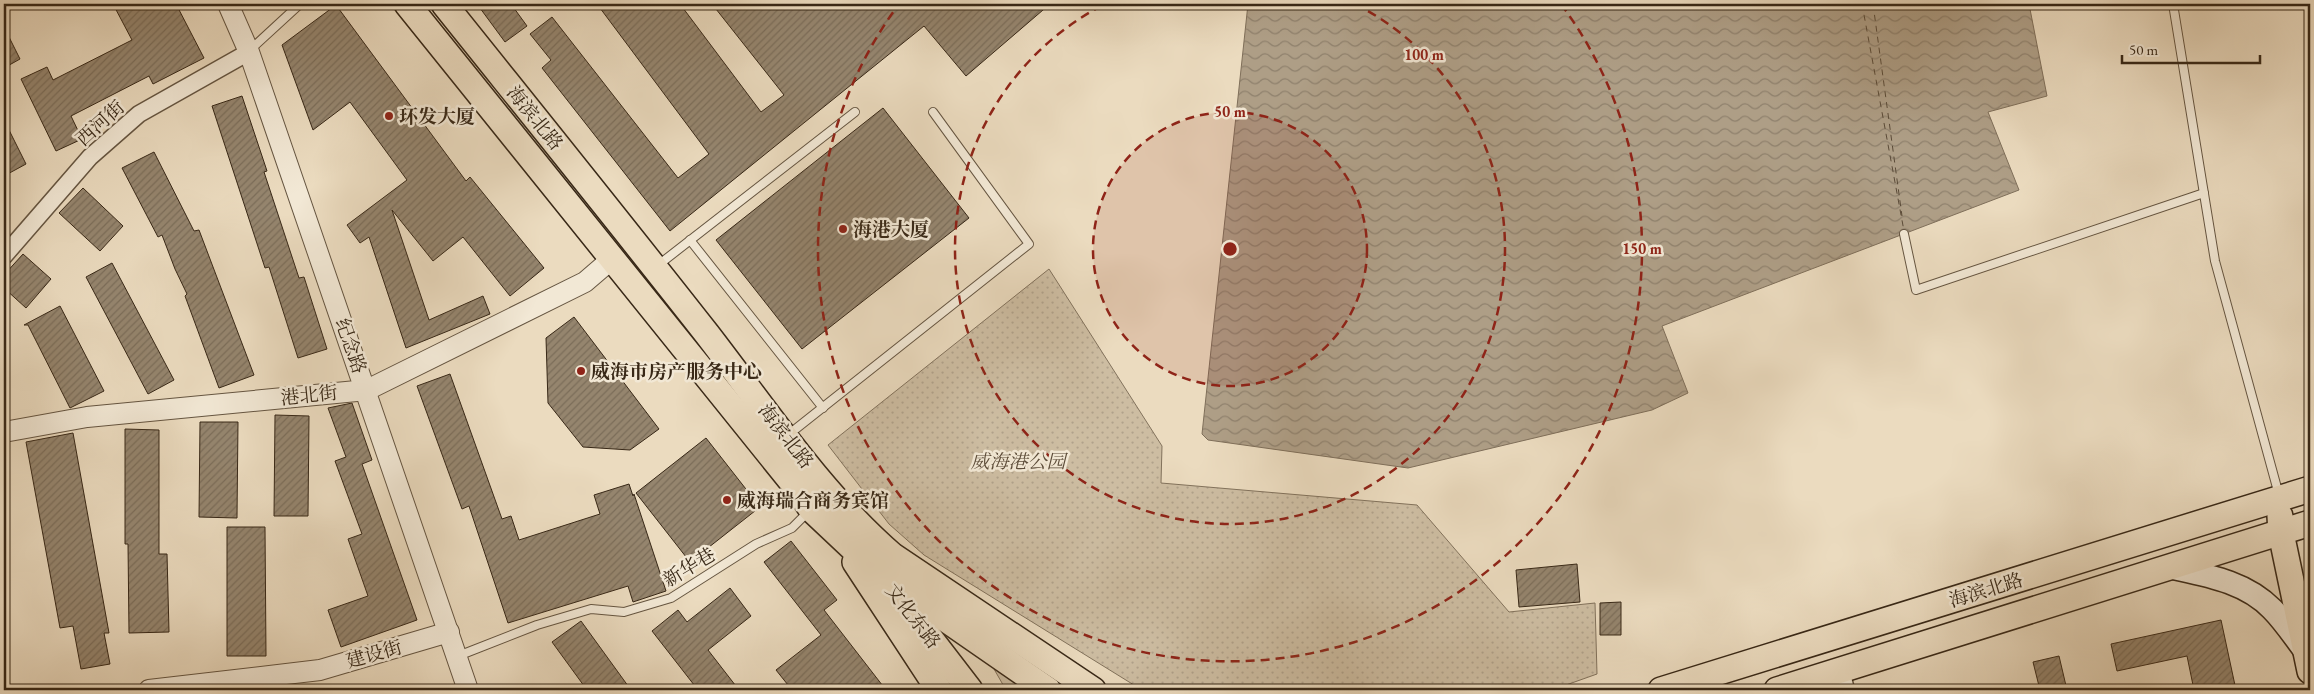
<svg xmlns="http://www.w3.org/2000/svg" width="2314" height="694" viewBox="0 0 2314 694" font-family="'EB Garamond','Noto Serif SC',serif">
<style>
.grass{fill:#cdbda2;stroke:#82725c}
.park{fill:url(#park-dots);stroke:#82725c}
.water{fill:url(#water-waves);stroke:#7f6f5a}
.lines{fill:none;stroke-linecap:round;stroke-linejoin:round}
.ferry{stroke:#5b4b38;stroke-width:1;stroke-dasharray:6 5;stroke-linecap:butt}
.building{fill:url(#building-hatch);stroke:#382817}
.service-casing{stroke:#655541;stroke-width:10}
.minor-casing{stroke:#655541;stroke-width:19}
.tertiary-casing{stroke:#655541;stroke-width:22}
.secondary-casing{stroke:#382817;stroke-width:25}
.primary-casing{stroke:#382817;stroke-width:28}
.service{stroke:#f2e8d5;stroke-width:8}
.minor{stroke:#f2e8d5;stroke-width:16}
.tertiary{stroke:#f2e8d5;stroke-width:20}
.secondary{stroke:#f2e8d5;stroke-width:22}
.primary{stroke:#ebdbbf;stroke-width:25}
.ring{fill:none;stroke:#8f2418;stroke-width:2.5;stroke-dasharray:9 6}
.poi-dot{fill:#8f2418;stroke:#f2e8d5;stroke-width:2}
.labels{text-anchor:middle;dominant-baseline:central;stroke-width:5;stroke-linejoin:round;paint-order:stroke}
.poi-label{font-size:19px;font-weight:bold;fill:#382817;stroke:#f2e8d5;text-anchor:start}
.street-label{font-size:19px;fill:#382817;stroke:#f2e8d5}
.park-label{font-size:19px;font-style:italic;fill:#5d4d3a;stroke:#f2e8d5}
.centre{fill:#8f2418;stroke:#f2e8d5;stroke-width:2.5}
.ring-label{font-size:15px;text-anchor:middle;font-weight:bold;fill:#8f2418;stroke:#f2e8d5;stroke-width:5;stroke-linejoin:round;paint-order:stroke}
</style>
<defs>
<pattern id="park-dots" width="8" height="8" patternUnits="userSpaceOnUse" patternTransform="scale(1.25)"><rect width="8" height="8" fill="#cdbda2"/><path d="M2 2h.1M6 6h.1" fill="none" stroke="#b1a28b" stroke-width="1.8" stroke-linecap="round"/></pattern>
<pattern id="water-waves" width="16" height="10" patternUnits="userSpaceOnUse" patternTransform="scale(1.25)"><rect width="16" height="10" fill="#ae9e86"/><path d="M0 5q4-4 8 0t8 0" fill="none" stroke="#8f816d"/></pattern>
<pattern id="building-hatch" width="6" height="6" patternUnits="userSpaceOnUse" patternTransform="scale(1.25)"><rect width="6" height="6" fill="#95856e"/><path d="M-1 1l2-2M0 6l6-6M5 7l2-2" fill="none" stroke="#7b6d59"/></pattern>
</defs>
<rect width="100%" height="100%" fill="#ebdbbf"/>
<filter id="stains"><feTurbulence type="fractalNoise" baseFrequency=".004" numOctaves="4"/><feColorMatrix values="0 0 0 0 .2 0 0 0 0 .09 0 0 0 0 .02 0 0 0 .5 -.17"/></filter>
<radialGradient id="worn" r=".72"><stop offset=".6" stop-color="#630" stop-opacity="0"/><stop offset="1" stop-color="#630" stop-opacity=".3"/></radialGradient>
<!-- grass -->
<path class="grass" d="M990,662L1025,690H1006Z"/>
<!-- park -->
<path class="park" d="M1049,269L1162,446L1161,483L1417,505L1509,612L1595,603L1597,674L1552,690H1142L924,555L889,524L828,445Z"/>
<!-- water -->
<path class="water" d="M1248,4H2029L2047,96L1988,112L2019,190L1662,326L1688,393L1652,410L1408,468L1208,440L1202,434Z"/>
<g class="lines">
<!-- ferry -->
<g class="ferry">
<path d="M1862,4L1904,231"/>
<path d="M1873,4L1902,216"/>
</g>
</g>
<!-- building -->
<g class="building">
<path d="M113,4H176L204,58L153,84L149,76L71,116L82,139L56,151L21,79L47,67L53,80L132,40Z"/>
<path d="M477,4H511L527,26L505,42Z"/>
<path d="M597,4H680L761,112L784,95L712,4H1050L966,76L924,26L670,231L542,68L551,60L530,34L552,17L678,178L709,154Z"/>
<path d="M336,5L466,181L470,177L544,268L510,296L463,237L433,261L392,210L429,320L483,296L490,314L406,348L369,237L360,243L347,225L407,180L350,102L313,130L282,45Z"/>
<path d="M4,27L20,59L4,68Z"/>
<path d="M242,96L267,171L264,172L299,278L304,277L327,349L298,358L269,267L265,268L212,106Z"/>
<path d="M883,108L969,218L802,349L716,240Z"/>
<path d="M4,120L26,164L4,176Z"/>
<path d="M154,152L194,231L199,230L254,375L219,388L185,296L187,294L175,269L162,235L158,237L122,168Z"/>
<path d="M83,188L123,226L100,251L59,213Z"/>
<path d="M23,254L51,279L26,308L4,288V275Z"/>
<path d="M112,263L174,380L148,394L86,277Z"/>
<path d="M60,306L104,391L70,408L28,325H24Z"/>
<path d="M574,317L659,429L630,450L583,447L548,403L546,338Z"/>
<path d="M450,374L502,519L511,516L519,540L600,514L594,495L629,484L633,496L634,494L666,591L633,602L628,586L508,623L469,506L462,509L417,386Z"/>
<path d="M352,403L372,460L362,464L417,620L341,647L328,610L368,596L348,539L362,534L335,461L346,457L328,408Z"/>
<path d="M275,415L309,416L308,516H274Z"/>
<path d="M200,422H238L237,518L199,517Z"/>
<path d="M125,429L159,430V554H167L169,632L129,633L128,544H125Z"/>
<path d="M73,433L109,633H104L110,664L81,669L73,626L60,628L26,442Z"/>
<path d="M706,438L760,507L690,562L636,493Z"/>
<path d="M227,527H265L266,656H227Z"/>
<path d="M791,541L837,600L824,610L886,690H792L776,670L821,635L764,562Z"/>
<path d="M1577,564L1580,602L1519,607L1516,570Z"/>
<path d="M730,588L751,616L708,650L739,690H698L652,631L678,610L687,622Z"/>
<path d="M1621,602V635H1600V603Z"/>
<path d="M2221,620L2236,690H2194L2187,656L2117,671L2111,644Z"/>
<path d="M581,621L631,690H587L552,642Z"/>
<path d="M2059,656L2067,690H2040L2033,662Z"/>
</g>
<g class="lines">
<!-- service casing -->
<g class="service-casing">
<g id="service">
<path d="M2173,4L2215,261L2279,495"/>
<path d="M250,50L300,4"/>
<path d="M1904,234L1916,290L2204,193"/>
<path d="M690,240L823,408"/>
<path d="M657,266L855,112"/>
<path d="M788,435L1029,244L933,112"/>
<path d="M458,656L537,625L591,609L624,612L671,598L756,544L792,528L808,512"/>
</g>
</g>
<!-- minor casing -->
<g class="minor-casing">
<g id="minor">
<path d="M4,256L90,157L139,114L249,52"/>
<path d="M1841,670L1846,690"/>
</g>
</g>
<!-- tertiary casing -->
<g class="tertiary-casing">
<g id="tertiary">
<path d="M228,4L249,52L468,690"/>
<path d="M4,432L87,417L367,390L585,282L613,258"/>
<path d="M149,690L320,670L449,632"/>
</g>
</g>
<!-- secondary casing -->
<g class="secondary-casing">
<path id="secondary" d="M2169,567C2205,575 2245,581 2272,609C2285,622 2295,638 2306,652"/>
</g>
<!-- primary casing -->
<g class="primary-casing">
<g id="primary">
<path d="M407,4L800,492L811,509L879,573L1048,690"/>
<path d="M444,4C532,114 620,223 707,334C765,409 821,494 893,556L1093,690"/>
<path d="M2280,516L2281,533L2310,671"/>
<path d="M855,562L939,690"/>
<path d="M897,595L970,690"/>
<path d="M1661,690L2310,489"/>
<path d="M1777,690L2310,523"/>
</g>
</g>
<!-- service -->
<use href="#service" class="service"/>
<!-- minor -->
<use href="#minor" class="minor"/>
<!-- tertiary -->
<use href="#tertiary" class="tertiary"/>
<!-- secondary -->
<use href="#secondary" class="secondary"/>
<!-- primary -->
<use href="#primary" class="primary"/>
</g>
<!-- distance rings -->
<circle cx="1230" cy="249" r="137" fill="#8f2418" fill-opacity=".12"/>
<g class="ring">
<circle cx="1230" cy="249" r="137"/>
<path d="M1355 4A275 275 0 1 1 1105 4"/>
<path d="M1561 4A412 412 0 1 1 899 4"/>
</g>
<!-- markers -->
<g class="poi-dot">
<circle cx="389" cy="116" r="5"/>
<circle cx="843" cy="229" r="5"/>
<circle cx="581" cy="371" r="5"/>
<circle cx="727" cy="500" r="5"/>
</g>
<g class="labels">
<!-- poi labels -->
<g class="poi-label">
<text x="399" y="116">环发大厦</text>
<text x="853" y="229">海港大厦</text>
<text x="591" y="371">威海市房产服务中心</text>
<text x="737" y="500">威海瑞合商务宾馆</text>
</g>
<!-- street labels -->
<g class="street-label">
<text transform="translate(535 118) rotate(51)">海滨北路</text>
<text transform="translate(100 123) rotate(-42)">西河街</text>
<text transform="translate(351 346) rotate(71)">纪念路</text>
<text transform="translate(309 395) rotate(-6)">港北街</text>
<text transform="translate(786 436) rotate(52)">海滨北路</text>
<text transform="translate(689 567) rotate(-31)">新华巷</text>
<text transform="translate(1986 590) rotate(-17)">海滨北路</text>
<text transform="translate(913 616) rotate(52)">文化东路</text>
<text transform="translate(374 654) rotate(-16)">建设街</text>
</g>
<!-- park labels -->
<g class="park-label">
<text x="1018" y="461">威海港公园</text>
</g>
</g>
<circle cx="1230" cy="249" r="8" class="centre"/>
<g class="ring-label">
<text x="1424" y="60">100 m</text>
<text x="1230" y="117">50 m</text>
<text x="1642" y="254">150 m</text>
</g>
<!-- margin -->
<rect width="2314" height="694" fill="none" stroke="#ebdbbf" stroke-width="20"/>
<rect x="5" y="5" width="2304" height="684" fill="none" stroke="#382817" stroke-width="2.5"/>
<rect x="10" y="10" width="2294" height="674" fill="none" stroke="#382817"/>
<!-- scale -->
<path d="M2122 55v8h138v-8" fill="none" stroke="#382817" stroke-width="2.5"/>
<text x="2129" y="55" font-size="15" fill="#382817" stroke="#f2e8d5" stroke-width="4" paint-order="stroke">50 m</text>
<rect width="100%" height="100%" filter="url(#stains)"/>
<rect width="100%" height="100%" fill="url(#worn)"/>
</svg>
